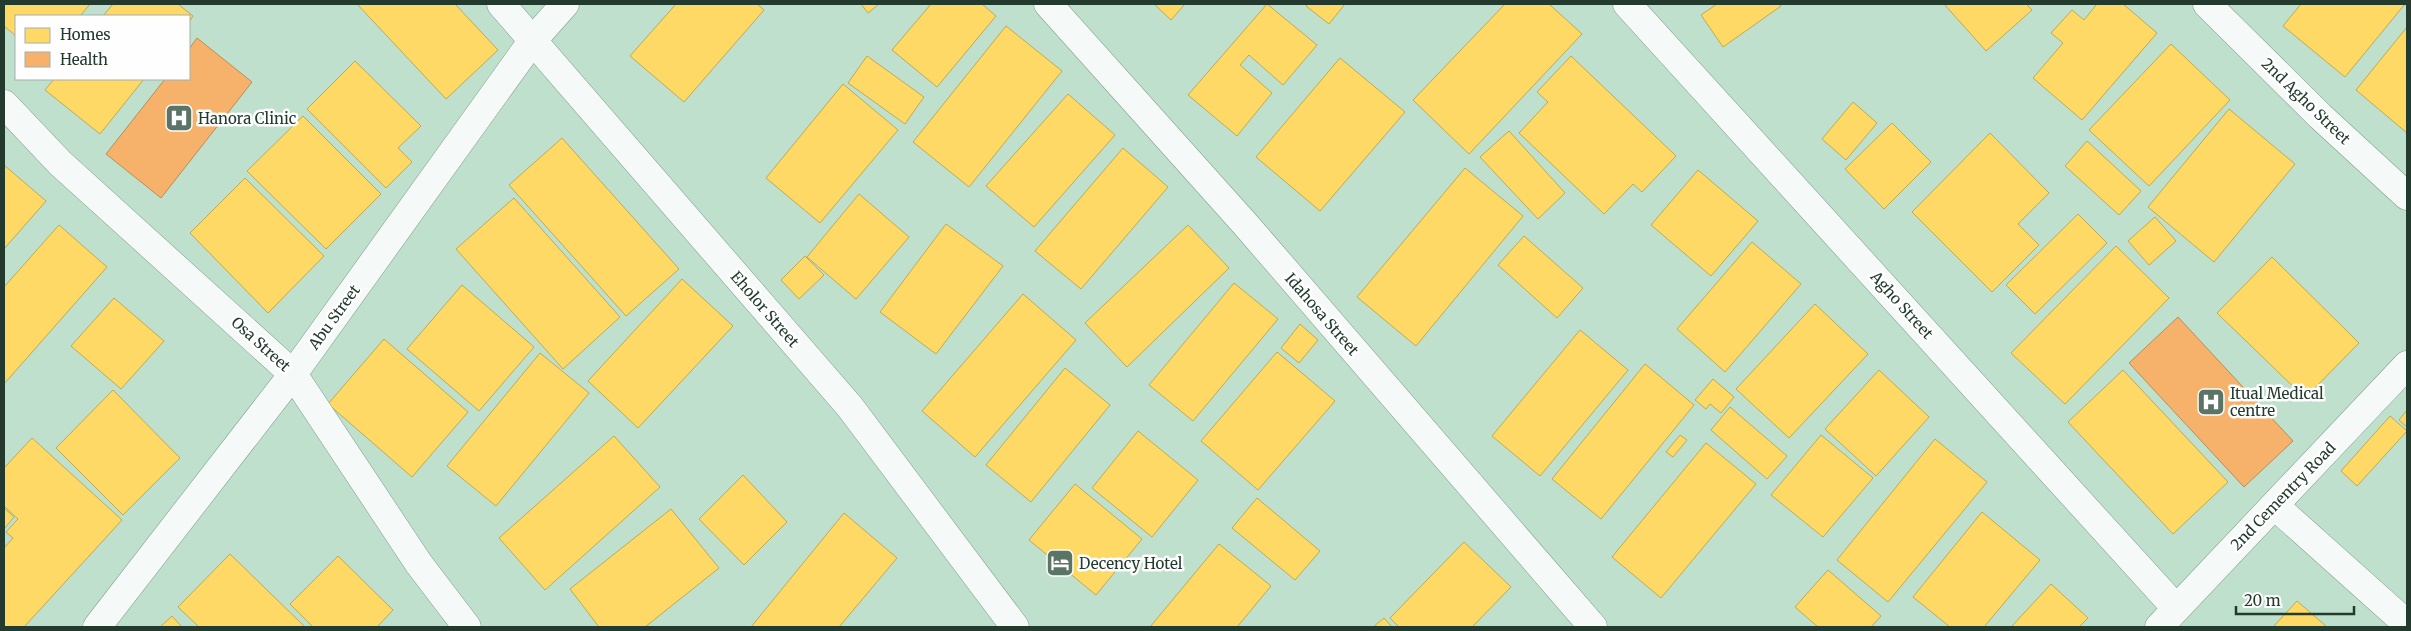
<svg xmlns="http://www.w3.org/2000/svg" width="2411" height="631" viewBox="0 0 2411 631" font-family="Merriweather,serif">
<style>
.homes{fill:#ffd966;stroke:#bdaa55}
.health{fill:#f6b26b;stroke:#b78e59}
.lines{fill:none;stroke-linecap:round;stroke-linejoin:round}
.street-casing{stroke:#829c8e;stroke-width:29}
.street{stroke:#f5faf8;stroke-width:28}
.labels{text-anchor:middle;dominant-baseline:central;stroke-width:5;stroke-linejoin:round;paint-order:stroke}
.street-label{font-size:15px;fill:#233b2e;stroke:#fefefe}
.poi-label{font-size:15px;fill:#233b2e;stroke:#fefefe;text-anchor:start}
</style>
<rect width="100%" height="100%" fill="#bfe0cd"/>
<!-- homes -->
<g class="homes">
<path d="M4,4H90L80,16H16V36L4,26Z"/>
<path d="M113,4H178L193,16L189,22V16H103Z"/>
<path d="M357,4H455L498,50L446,99Z"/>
<path d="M676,4H757L764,10L684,102L630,56Z"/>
<path d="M861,4H879L868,13Z"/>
<path d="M931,4H982L996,16L937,87L892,50Z"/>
<path d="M1154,4H1185L1171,20Z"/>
<path d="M1267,4L1317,45L1283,85L1249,55L1240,65L1272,93L1237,136L1188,95Z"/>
<path d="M1308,4H1345L1329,24L1306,6Z"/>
<path d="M1505,4H1549L1582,34L1469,154L1413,100Z"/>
<path d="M1717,4H1779L1781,6L1723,47L1701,15Z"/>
<path d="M1944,4H2026L2032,10L1986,51Z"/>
<path d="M2097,4H2123L2157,33L2082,120L2033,78L2063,43L2051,33L2072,10L2084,20Z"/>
<path d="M2301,4H2405L2345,77L2283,26Z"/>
<path d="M1006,26L1062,71L969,187L913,142Z"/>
<path d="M2407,27V133L2356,90Z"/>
<path d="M2171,44L2230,100L2149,186L2089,130Z"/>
<path d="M867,56L924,97L905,124L848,83Z"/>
<path d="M1571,56L1676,156L1642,192L1633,184L1604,214L1519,133L1548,102L1537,92Z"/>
<path d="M1340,58L1405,112L1320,211L1256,157Z"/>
<path d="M355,61L421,126L398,148L412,162L386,188L307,109Z"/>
<path d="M54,79H144L100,134L45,90Z"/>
<path d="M843,84L898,130L820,223L766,178Z"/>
<path d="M1068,94L1115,135L1034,227L986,186Z"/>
<path d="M1853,102L1877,123L1846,160L1822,139Z"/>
<path d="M2229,109L2295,164L2214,262L2148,207Z"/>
<path d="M303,116L381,194L326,249L247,171Z"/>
<path d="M1892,123L1931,162L1884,209L1845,169Z"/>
<path d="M1509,131L1565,193L1538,219L1480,157Z"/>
<path d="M1990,133L2049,193L2018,224L2039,245L1992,292L1912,212Z"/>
<path d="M562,138L679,269L626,316L509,185Z"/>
<path d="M2087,141L2141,191L2119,215L2065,166Z"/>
<path d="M1123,148L1168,187L1081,289L1035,251Z"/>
<path d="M4,165L46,201L4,249Z"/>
<path d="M1465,168L1523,216L1416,346L1357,297Z"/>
<path d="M1698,170L1758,221L1711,276L1651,225Z"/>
<path d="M245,178L324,256L268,313L190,233Z"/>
<path d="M859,194L909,237L856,299L807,257Z"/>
<path d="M514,198L620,317L563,369L456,249Z"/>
<path d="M2078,214L2107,243L2035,314L2006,285Z"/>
<path d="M2155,217L2176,241L2149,265L2128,241Z"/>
<path d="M946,224L1003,266L936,354L880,312Z"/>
<path d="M59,225L107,267L4,384V287Z"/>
<path d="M1188,225L1229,268L1127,367L1085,323Z"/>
<path d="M1524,236L1583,288L1557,318L1498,265Z"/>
<path d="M1752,242L1801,284L1725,372L1677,329Z"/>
<path d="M2116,246L2169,298L2065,404L2011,353Z"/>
<path d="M805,256L824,275L799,299L781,280Z"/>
<path d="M2272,257L2359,343L2305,398L2217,313Z"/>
<path d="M682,279L733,326L638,428L588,381Z"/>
<path d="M1234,283L1278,319L1193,421L1149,385Z"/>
<path d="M462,285L534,347L479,411L407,349Z"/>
<path d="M1023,294L1076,340L975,457L922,411Z"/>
<path d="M114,298L164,341L121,389L71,346Z"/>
<path d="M1815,304L1868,354L1789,438L1736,389Z"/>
<path d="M1300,324L1318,340L1299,363L1281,348Z"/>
<path d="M1580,330L1628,370L1540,476L1492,436Z"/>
<path d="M384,339L468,412L412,477L328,404Z"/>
<path d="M1277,352L1335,401L1258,490L1201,441Z"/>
<path d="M540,353L589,393L496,506L447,466Z"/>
<path d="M1645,364L1694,405L1601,519L1552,479Z"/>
<path d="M1065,368L1110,405L1031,502L986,465Z"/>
<path d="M1879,370L1929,417L1876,476L1825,429Z"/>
<path d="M2123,370L2228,482L2173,534L2068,422Z"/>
<path d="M1713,379L1734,397L1721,413L1710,404L1706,409L1695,400Z"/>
<path d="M113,390L180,458L123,515L56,448Z"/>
<path d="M1730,407L1787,456L1767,479L1711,430Z"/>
<path d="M2407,410V427L2399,420Z"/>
<path d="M2390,416L2407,431L2357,486L2341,471Z"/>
<path d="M1138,431L1198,480L1152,537L1092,488Z"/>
<path d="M1680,435L1687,440L1673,457L1666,452Z"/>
<path d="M1821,435L1873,478L1823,537L1771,495Z"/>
<path d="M614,436L660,487L545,590L499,538Z"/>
<path d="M32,438L122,520L24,627H4V548L13,538L6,532L18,519L4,506V468Z"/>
<path d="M1935,439L1987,482L1888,602L1837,560Z"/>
<path d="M1706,443L1756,484L1661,598L1612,557Z"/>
<path d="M743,475L787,522L744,565L699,519Z"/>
<path d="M1075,484L1142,539L1096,595L1029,540Z"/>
<path d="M1257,498L1320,551L1295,580L1232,528Z"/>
<path d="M4,508L14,517L4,529Z"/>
<path d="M671,509L719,568L645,627H599L570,589Z"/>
<path d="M1982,512L2040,560L1984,627H1950L1913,597Z"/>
<path d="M844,513L897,558L839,627H751Z"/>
<path d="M1464,542L1511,587L1472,627H1399L1390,618Z"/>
<path d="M1219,544L1271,586L1237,627H1150Z"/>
<path d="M230,554L305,627H199L178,607Z"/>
<path d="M338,556L393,610L377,627H313L290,604Z"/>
<path d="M1828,570L1881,616L1871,627H1818L1795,607Z"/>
<path d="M2051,584L2088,618L2079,627H2011Z"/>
<path d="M2297,601L2327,627H2273Z"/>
<path d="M172,616L182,627H160Z"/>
<path d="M1384,618L1392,627H1373Z"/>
</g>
<!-- health -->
<g class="health">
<path d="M197,38L252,82L161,198L106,154L165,79H189V49Z"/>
<path d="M2178,317L2293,441L2244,487L2129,363Z"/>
</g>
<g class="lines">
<!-- street casing -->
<g class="street-casing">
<g id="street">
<path d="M501,4L850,407L1015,627"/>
<path d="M1048,4L1246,225L1593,627"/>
<path d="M1627,4L2175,607"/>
<path d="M2207,4L2320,116L2407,196"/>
<path d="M4,104L60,163L293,374L419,564L467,627"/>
<path d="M2275,506L2407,624"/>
<path d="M97,627L293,374L533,40L565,4"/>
<path d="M2159,627L2407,365"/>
</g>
</g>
<!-- street -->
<use href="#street" class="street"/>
</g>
<!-- icons -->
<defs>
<g id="hospital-square" transform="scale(1.4375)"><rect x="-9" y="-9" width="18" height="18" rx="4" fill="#5a7566" stroke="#fefefe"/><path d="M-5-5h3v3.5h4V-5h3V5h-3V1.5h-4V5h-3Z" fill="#fff"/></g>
<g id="hotel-square" transform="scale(1.4375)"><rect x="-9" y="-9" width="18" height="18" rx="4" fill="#5a7566" stroke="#fefefe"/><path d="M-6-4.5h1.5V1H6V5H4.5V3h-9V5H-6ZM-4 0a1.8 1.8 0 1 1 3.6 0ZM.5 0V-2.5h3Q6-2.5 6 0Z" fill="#fff"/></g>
</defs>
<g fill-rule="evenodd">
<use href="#hospital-square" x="179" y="118"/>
<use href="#hospital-square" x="2211" y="402"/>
<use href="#hotel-square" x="1060" y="563"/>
</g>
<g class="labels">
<!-- street labels -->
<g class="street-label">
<text transform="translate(2306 101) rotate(44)">2nd Agho Street</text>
<text transform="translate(1902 305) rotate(48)">Agho Street</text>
<text transform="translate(765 309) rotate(49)">Eholor Street</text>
<text transform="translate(1322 314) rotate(49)">Idahosa Street</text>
<text transform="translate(334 317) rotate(-54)">Abu Street</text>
<text transform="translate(261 344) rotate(42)">Osa Street</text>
<text transform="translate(2283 496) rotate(-46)">2nd Cementry Road</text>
</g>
<!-- poi labels -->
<g class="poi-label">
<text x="198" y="118">Hanora Clinic</text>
<text x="2230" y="393">Itual Medical<tspan x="2230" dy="17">centre</tspan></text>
<text x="1079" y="563">Decency Hotel</text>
</g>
</g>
<!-- border -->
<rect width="2411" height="631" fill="none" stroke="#233b2e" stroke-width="10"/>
<!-- legend -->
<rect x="15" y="15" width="175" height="65" fill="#fefefe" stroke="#a6b0ab"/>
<rect x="25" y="28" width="25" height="15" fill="#ffd966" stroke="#a6b0ab"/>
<text x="60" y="40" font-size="15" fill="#233b2e">Homes</text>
<rect x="25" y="52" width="25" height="15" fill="#f6b26b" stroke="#a6b0ab"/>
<text x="60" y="65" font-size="15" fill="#233b2e">Health</text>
<!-- scale -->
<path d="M2236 606v8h118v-8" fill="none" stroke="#233b2e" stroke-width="2.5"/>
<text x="2244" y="606" font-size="15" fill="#233b2e" stroke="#fefefe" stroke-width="4" paint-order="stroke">20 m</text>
</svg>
